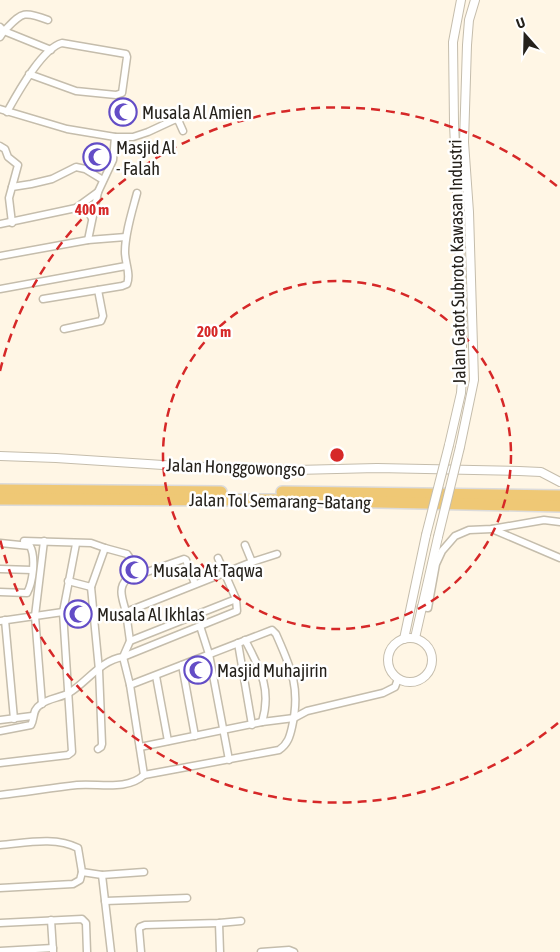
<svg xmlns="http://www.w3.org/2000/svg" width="560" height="952" viewBox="0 0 560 952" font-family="'Asap Condensed',sans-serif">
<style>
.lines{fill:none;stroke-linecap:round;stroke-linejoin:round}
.minor-casing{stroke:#c5bdac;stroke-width:9}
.tertiary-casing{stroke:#c5bdac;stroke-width:10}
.motorway-casing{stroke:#dcdbdb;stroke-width:14}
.minor{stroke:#fff;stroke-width:6}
.tertiary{stroke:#fff;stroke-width:8}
.motorway{stroke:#efc875;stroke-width:11}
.tertiary-bridge-casing{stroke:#c5bdac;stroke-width:10;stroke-linecap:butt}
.tertiary-bridge{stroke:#fff;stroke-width:8}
.ring{fill:none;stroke:#d62828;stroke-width:2.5;stroke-dasharray:9 6}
.labels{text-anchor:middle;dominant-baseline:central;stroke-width:5;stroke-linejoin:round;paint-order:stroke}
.poi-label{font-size:18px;fill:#25211b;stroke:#fff;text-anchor:start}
.street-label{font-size:18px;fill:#25211b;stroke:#fff}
.centre{fill:#d62828;stroke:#fff;stroke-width:2.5}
.ring-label{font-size:15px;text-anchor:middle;font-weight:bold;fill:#d62828;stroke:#fff;stroke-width:5;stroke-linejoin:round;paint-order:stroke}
</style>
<rect width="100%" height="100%" fill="#fff6e5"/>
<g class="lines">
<!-- minor casing -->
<g class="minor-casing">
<g id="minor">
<path d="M0,27L4,31C22,13 22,10 48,20"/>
<path d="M0,37L4,31L51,50"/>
<path d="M0,109L67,129L115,137H133L148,132L176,119L179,122L183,131"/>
<path d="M7,112C17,94 42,48 62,43L126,54L127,57L122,93L116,95L76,91L29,74"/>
<path d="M0,146L5,149L8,157L18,165L12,187"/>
<path d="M76,208L88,212L92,218"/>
<path d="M12,223L9,198L12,187L31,184L52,179L76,167L85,169L103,180"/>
<path d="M0,224L76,208L98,192"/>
<path d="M88,240L98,192L113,160L115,137"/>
<path d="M0,256L88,240L126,237"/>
<path d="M0,289L126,266"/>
<path d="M43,299L122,286L127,284C131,274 125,263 125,252C125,233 132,212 137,193"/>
<path d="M64,329L101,321L103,316L98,290"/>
<path d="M492,529L560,558"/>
<path d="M24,541L91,543L105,548"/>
<path d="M0,543L30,546C36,557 33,582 27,593L0,592"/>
<path d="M245,545L252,562"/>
<path d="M0,569L32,570"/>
<path d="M68,581L91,587L105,548L127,554C134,562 130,570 127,579"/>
<path d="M91,587L99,670L102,744L101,747L98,749"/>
<path d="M421,607L428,608L436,564L442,551L455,536L469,530L492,529L544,520L560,522"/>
<path d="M126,612C123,600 117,588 127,579L184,559L186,560L195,584"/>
<path d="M5,620L14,719"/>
<path d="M0,621L63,612"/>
<path d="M200,626L209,654L229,760"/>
<path d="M245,640C260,669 272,689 262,722"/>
<path d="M130,641L236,599"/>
<path d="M238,643L252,725"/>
<path d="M182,665L195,736"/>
<path d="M156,676L168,741"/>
<path d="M130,685L272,630L276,634C291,668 301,688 292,727C290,736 288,744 279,750L144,775"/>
<path d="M42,704L35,616L44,541"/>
<path d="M0,720L32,716"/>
<path d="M0,731L31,725C35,718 32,710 40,705C48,698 60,698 69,693C87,682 101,660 123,657L237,611L236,599L218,558"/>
<path d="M140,747L262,722L294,718L307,711L383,693L395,687L398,679"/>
<path d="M0,763L68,755L72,752L63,612L76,544"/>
<path d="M144,775L130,685L123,657L130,641L126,612L252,562L277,554"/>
<path d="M0,795C26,792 51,788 77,785C99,783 127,791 144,775"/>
<path d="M0,845C25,843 55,836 78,848L82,872L102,875L111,952"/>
<path d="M102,875L144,872"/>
<path d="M0,888L73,884L80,880L82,872"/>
<path d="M105,901L187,898"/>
<path d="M51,920L53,951"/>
<path d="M0,923L82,919L86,923L87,952"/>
<path d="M219,923L220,952"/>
<path d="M0,951L53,948"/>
<path d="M141,952L139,929L140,927L145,925L219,923L241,921"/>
<path d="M261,952L289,950L294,952"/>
</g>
</g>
<!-- tertiary casing -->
<g class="tertiary-casing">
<g id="tertiary">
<path d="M449,445L461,393L462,379V311L454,123L453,42L461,0"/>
<path d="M460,447L474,380L469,212L464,142L467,45L469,20L475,0"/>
<path d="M0,456L56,458L178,466L296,470L377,468L519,471L541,472L560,482"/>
<path d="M415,638L438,537"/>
<circle cx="410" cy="660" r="22"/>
<path d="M404,639L426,535"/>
</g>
</g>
<!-- motorway casing -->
<g class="motorway-casing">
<g id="motorway">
<path d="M0,490L221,492"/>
<path d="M282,492L560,496"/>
<path d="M0,499L289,500L560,506"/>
</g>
</g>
<!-- minor -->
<use href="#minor" class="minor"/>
<!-- tertiary -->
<use href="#tertiary" class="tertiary"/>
<!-- motorway -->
<use href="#motorway" class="motorway"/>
<!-- tertiary-bridge casing -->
<g class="tertiary-bridge-casing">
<g id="tertiary-bridge">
<path d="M426,535L449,445"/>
<path d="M438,537L460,447"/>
</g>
</g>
<!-- tertiary-bridge -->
<use href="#tertiary-bridge" class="tertiary-bridge"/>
</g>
<!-- distance rings -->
<g class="ring">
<circle cx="337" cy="455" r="174"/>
<path d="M558 723A347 347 0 0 1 0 539M0 371A347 347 0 0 1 558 187"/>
</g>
<!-- icons -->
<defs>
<g id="mosque-ring" transform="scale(1.4375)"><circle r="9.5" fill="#fff" stroke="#634dc6" stroke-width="1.5"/><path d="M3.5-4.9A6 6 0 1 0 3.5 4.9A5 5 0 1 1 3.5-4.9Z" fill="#634dc6"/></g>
</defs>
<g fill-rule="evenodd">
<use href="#mosque-ring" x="123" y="112"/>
<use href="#mosque-ring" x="97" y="157"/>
<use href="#mosque-ring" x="134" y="570"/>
<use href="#mosque-ring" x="78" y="614"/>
<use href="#mosque-ring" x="198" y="670"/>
</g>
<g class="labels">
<!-- poi labels -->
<g class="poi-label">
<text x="142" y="112">Musala Al Amien</text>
<text x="116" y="147">Masjid Al<tspan x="116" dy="21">- Falah</tspan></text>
<text x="153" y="570">Musala At Taqwa</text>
<text x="97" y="614">Musala Al Ikhlas</text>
<text x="217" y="670">Masjid Muhajirin</text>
</g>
<!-- street labels -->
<g class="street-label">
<text transform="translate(457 262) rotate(-91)">Jalan Gatot Subroto Kawasan Industri</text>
<text transform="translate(236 467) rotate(2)">Jalan Honggowongso</text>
<text transform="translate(280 501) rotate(1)">Jalan Tol Semarang–Batang</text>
</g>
</g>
<circle cx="337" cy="455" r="8" class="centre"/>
<g class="ring-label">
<text x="92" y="215">400 m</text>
<text x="214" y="337">200 m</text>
</g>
<!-- north arrow -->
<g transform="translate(525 35) rotate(340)" stroke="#ffffff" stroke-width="4" paint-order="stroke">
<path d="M0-4L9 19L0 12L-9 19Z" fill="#25211b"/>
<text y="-8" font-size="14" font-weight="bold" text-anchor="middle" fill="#25211b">U</text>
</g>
</svg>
